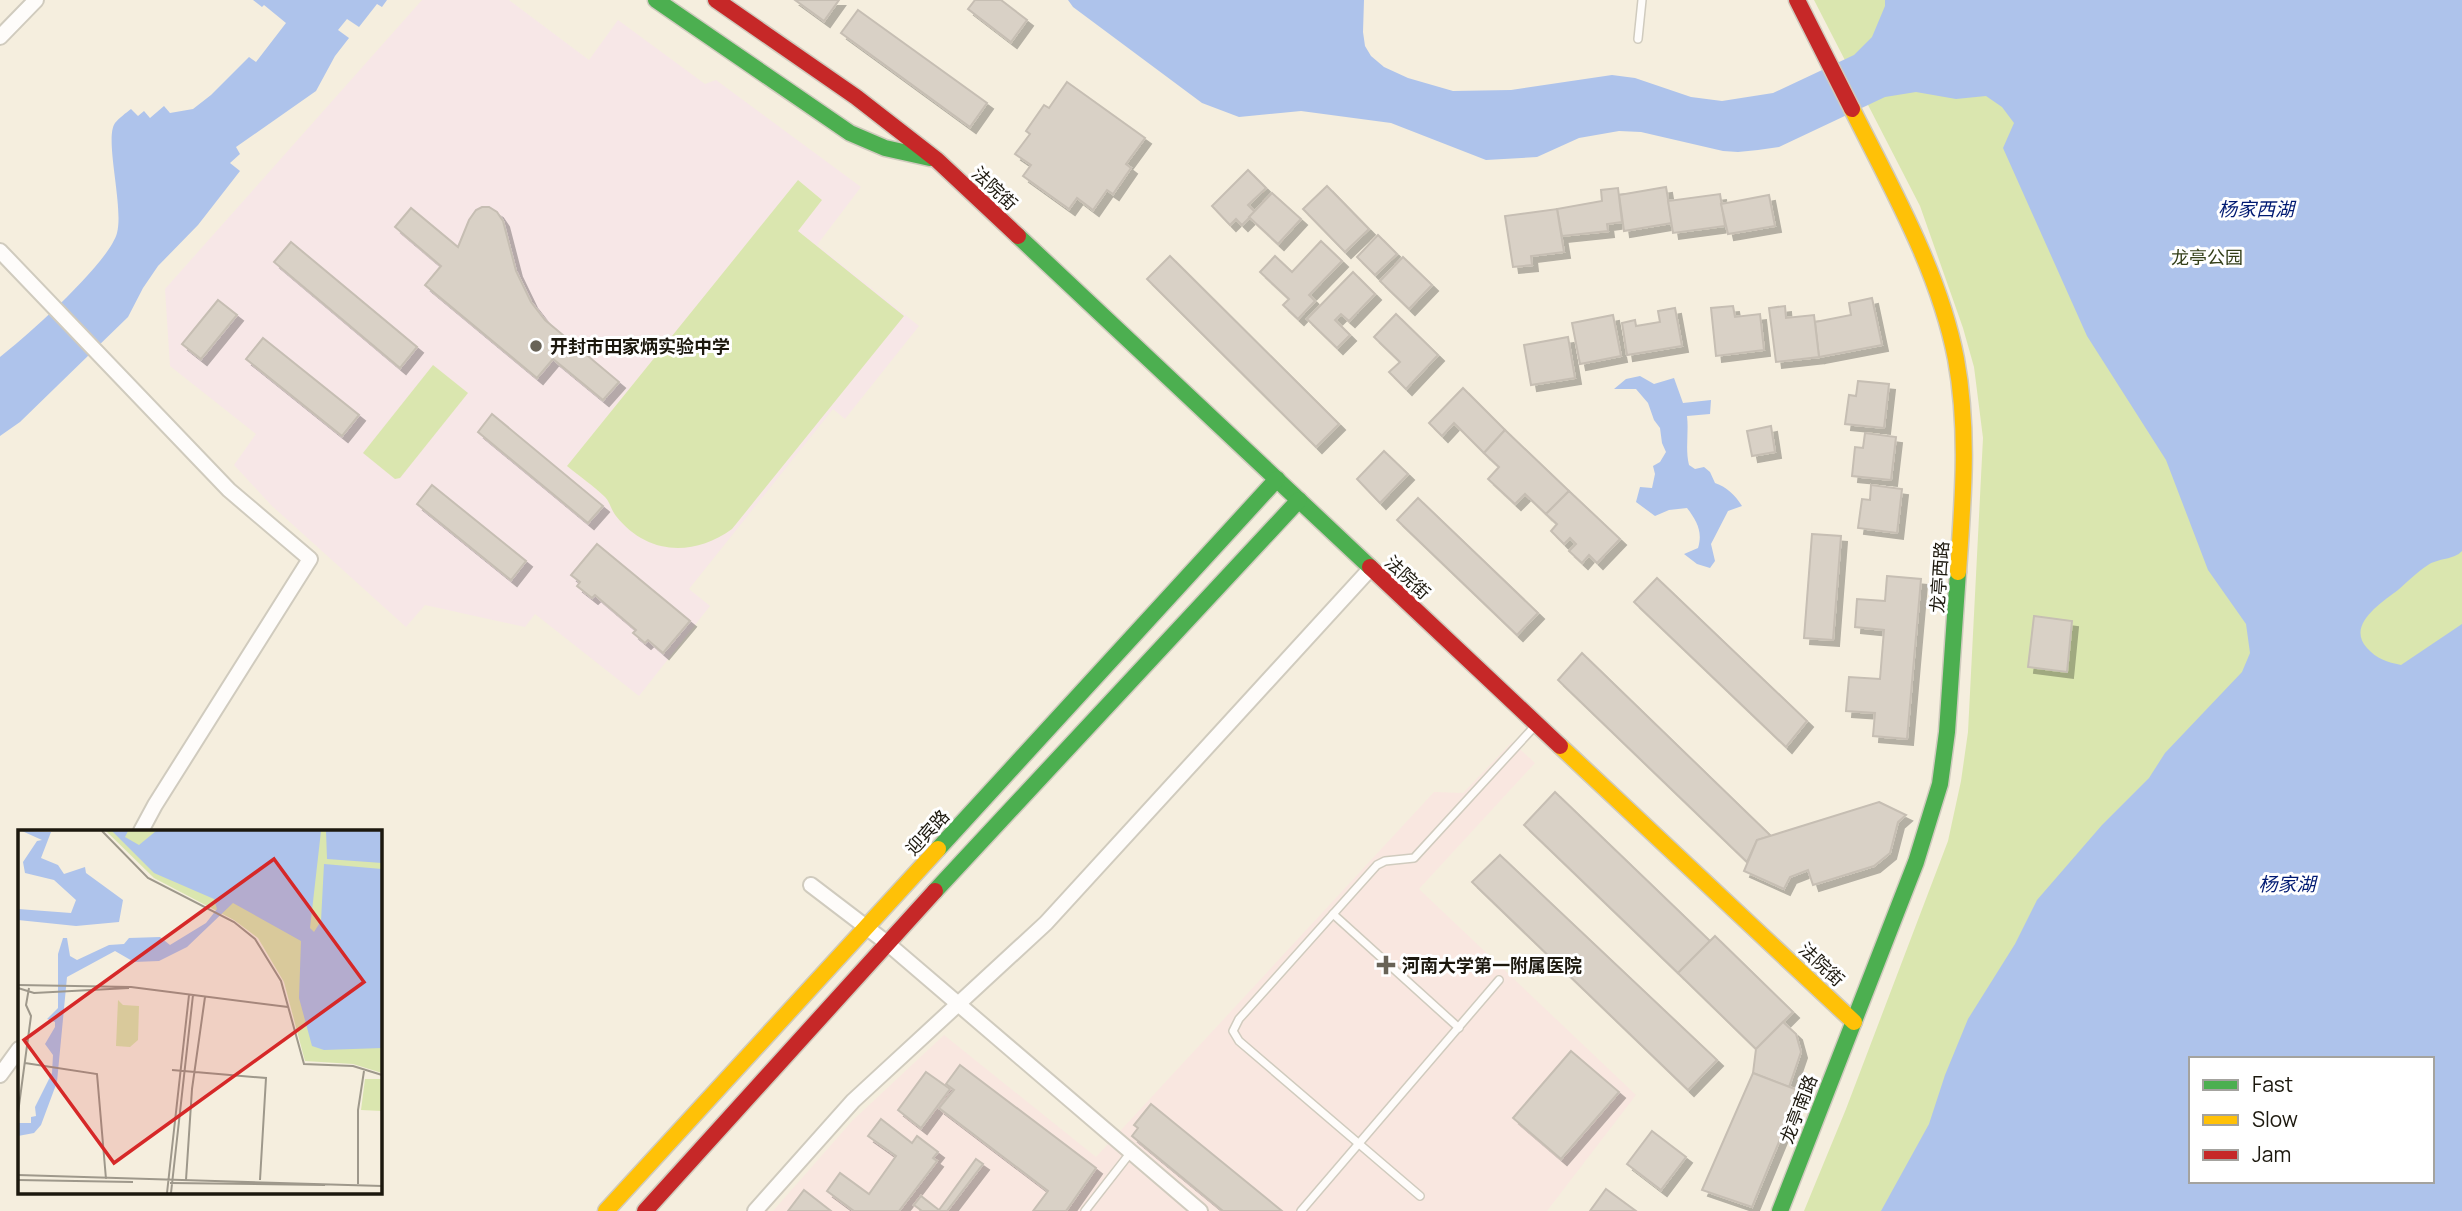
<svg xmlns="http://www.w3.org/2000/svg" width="2462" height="1211" viewBox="0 0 2462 1211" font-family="Manrope,'Noto Sans SC',sans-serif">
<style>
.education{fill:#f7e7e7}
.medical{fill:#f9e7e0}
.green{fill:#dae6af;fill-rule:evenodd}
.water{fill:#aec3eb;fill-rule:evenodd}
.building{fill:#d9d1c6;stroke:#c6beb3;stroke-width:2;filter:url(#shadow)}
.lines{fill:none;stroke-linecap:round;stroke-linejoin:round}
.lane-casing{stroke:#d0cbbe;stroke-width:10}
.street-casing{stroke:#d0cbbe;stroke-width:18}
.fast-casing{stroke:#d0cbbe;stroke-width:19}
.slow-casing{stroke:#d0cbbe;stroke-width:19}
.jam-casing{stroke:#d0cbbe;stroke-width:19}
.lane{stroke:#fefcfa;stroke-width:7}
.street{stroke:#fefcfa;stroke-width:14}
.fast{stroke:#4caf50;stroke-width:16}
.slow{stroke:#ffc107;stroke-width:16}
.jam{stroke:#c62828;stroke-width:16}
.poi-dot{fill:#686357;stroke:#fff;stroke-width:2.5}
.labels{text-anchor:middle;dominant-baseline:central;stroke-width:6;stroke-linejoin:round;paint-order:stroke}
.street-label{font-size:18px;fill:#1c180e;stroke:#fff}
.park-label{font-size:18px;fill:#333f18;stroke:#fff}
.poi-label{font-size:18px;font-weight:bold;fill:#1c180e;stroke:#fff;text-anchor:start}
.water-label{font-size:19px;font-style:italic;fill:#001a72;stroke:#fff}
.inset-road{fill:none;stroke:#9e988b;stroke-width:2}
.view{fill:#d62828;fill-opacity:0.15;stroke:#d62828;stroke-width:3.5}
.inset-edge{fill:none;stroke:#1c180e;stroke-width:3.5}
</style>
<defs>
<filter id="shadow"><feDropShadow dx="6" dy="6" stdDeviation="0" flood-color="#0004"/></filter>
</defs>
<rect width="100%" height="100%" fill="#f5eede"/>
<!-- education -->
<path class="education" d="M422,0H509L589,60L618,20L705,84L716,80L861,187L817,245L919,326L845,419L833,409L689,589L710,606L639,696L535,614L525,627L425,605L406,627L271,505L234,465L256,434L170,366L165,289Z"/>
<!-- medical -->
<path class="medical" d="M1512,742L1535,763L1419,889L1636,1095L1547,1211H773L853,1120L944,1035L1096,1157L1434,792L1463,793Z"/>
<!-- green -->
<g class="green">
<path d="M1814,0H2462V1211H1804L1846,1109L1948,841L1961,781L1968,732L1983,438L1974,367L1963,328L1920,206ZM2191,1059H2432V1181H2191Z"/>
<path d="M798,180L822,200L798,231L904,316L732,529C693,557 647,555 616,516C611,510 610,502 605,497C594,486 579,476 567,466Z"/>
<path d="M433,365L468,393L400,478L395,479L363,453Z"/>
</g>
<!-- water -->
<g class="water">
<path d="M253,0H387L382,7L377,4L359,27L347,19L338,30L349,38L335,56L316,91L236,147L240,154L230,163L240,171L198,225L158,266L143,288L128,317L20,422L0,436V357C26,337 109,263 117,233C124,207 104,138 115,123C119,118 126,113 131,109L138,116L144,111L150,118L164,106L170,113L193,109L211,95L249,57L256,62L286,23L264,5L262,7Z"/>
<path d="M1068,0H1364L1363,32L1365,46L1371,56L1384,67L1408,78L1453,91L1511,90L1612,75L1635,78L1691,97L1722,101L1773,93L1854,55L1872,37L1885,6V0H2462V551C2454,560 2438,558 2428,565C2417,572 2407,582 2398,590C2381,603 2346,625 2367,648C2377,659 2387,662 2401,665L2462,624V1211H1881L1929,1124L1945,1075L1968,1019L2015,944L2037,900L2102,825L2149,778L2165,753L2242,672L2250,653L2246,624L2208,570L2166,460L2087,336L2003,148L2014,123L2002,107L1986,96L1956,99L1916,92L1885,97L1779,147L1758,150L1738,152L1723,151L1641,132L1619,131L1579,138L1537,157L1486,160L1391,123L1301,111L1239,117L1202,103L1073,7ZM2191,1059H2432V1181H2191Z"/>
<path d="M1640,376L1654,384L1674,378L1683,403L1711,400L1710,414L1687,416C1689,432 1685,449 1689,465L1695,469L1704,467L1710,472L1715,483C1727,487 1735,495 1742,506L1728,511L1711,544L1715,561L1710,568L1697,564L1684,554L1698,548C1703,532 1697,521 1687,508L1669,510L1655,516L1636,502L1640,487L1652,488L1655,474L1653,466L1660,462L1666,452L1662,443L1660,428L1654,420L1648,403L1636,389H1614L1626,379Z"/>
</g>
<!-- building -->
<g class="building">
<path d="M795,0H839L824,21Z"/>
<path d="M975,0H1001L1027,20L1011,42L968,9Z"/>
<path d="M858,10L987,103L970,127L841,33Z"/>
<path d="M1067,82L1145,138L1126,164L1131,168L1113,194L1107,190L1093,210L1077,198L1069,209L1023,176L1031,165L1015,154L1030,134L1026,131L1044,105L1049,108Z"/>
<path d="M1248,170L1266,188L1248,205L1255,212L1242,225L1236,219L1230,225L1212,206Z"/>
<path d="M1327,186L1369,229L1345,252L1303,209Z"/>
<path d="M1666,187L1672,223L1624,231L1619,195Z"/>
<path d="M1618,188L1622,222L1607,224L1608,231L1562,236L1557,209L1602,201L1601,190Z"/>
<path d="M1272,193L1301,219L1278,244L1249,217Z"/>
<path d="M1720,194L1725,226L1673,233L1668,201Z"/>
<path d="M1769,195L1775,226L1728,234L1721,204Z"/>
<path d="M482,207H489L497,212L503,221L516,271L531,302L545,320L619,382L603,400L553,359L537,378L425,285L441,266L395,227L411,208L458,247L469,220L476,210Z"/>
<path d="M1557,209L1564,252L1531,256L1532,265L1513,267L1505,216Z"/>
<path d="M1378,235L1397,254L1375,275L1357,257Z"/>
<path d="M1321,241L1342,261L1309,295L1315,301L1298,319L1283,305L1289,299L1260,272L1275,256L1292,272Z"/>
<path d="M291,242L417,347L400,368L274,262Z"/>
<path d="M1170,256L1339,424L1316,447L1147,279Z"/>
<path d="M1403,257L1432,285L1409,309L1380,281Z"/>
<path d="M1353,272L1375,294L1349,321L1341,314L1335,320L1350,335L1337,348L1307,319Z"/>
<path d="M1872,298L1882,345L1819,357L1815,322L1851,315L1849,303Z"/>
<path d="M218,300L237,315L201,359L182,344Z"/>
<path d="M1733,306L1735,317L1760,314L1764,350L1716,356L1711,308Z"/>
<path d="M1785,306L1786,318L1814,315L1819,357L1776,362L1769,308Z"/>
<path d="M1675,308L1682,346L1627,355L1622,323L1635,320L1636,326L1660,322L1658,311Z"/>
<path d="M1396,314L1438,355L1406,389L1389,372L1400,362L1374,337Z"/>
<path d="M1613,315L1621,356L1580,364L1572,323Z"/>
<path d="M1568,337L1575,378L1531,385L1524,345Z"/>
<path d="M263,338L359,415L342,436L246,359Z"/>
<path d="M1858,381L1889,384L1884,428L1845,424L1849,395L1856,396Z"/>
<path d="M1463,388L1505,430L1484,453L1454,423L1442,436L1429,423Z"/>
<path d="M492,414L603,506L588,523L478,432Z"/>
<path d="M1771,426L1775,452L1752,456L1747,431Z"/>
<path d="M1505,430L1569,491L1546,514L1525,494L1515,504L1488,479L1499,467L1484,453Z"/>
<path d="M1865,433L1896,437L1891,480L1852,476L1855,447L1863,448Z"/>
<path d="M1384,451L1408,474L1380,503L1357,479Z"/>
<path d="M432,485L526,561L511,580L417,504Z"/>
<path d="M1871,485L1902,489L1897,533L1858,528L1862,499L1870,500Z"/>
<path d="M1569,491L1620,539L1597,563L1589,555L1582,563L1569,551L1576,544L1570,538L1564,544L1551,531L1557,524L1546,514Z"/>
<path d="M1418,498L1538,613L1517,635L1397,520Z"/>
<path d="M1812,534L1841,536L1833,640L1804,638Z"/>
<path d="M597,544L690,621L663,653L648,640L645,643L633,633L636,630L595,595L592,598L577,586L580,582L571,575Z"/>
<path d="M1887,576L1921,579L1907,739L1873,736L1875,713L1846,711L1849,677L1880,679L1884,630L1855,627L1857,599L1885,601Z"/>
<path d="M1657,578L1807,721L1786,747L1634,602Z"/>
<path d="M2034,616L2072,621L2067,672L2028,667Z"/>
<path d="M1582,653L1771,836L1757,840L1747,862L1558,680Z"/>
<path d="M1555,792L1710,941L1678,973L1524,825Z"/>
<path d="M1879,802L1906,815L1898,822L1890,853L1874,866L1813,885L1808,870L1790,877L1784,889L1744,871L1757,840Z"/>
<path d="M1500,855L1717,1060L1688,1090L1472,882Z"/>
<path d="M1715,936L1793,1012L1756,1049L1678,973Z"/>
<path d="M1783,1022L1796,1034L1801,1052L1789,1087L1753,1073L1756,1049Z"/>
<path d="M1571,1051L1619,1092L1561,1159L1513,1118Z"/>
<path d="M960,1065L1096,1168L1066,1211H1033L1048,1191L939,1108L954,1090L946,1084Z"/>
<path d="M926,1072L950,1089L921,1128L898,1110Z"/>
<path d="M1753,1073L1800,1091L1752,1207L1702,1190Z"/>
<path d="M1151,1104L1282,1211H1223L1132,1136L1138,1128L1134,1125Z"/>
<path d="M881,1119L912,1143L917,1136L938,1152L933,1158L937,1161L899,1211H854L827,1191L840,1173L869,1194L896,1156L868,1136Z"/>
<path d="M1652,1131L1686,1157L1661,1190L1627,1164Z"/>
<path d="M976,1159L983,1164L947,1211H922L914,1205L921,1196L939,1210Z"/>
<path d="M1606,1189L1636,1211H1590Z"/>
<path d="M804,1190L831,1211H788Z"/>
</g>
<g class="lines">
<!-- lane casing -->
<g class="lane-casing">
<g id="lane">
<path d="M1638,39L1642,0"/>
<path d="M1333,914L1459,1028"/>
<path d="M1420,1196L1239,1041L1233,1031L1239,1019L1377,865L1385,861L1414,858L1534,727"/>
<path d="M1085,1211L1131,1152"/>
<path d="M1301,1211L1499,980"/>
</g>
</g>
<!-- street casing -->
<g class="street-casing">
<g id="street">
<path d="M0,37L36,0"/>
<path d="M0,251L229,490L310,559L155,805L141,831"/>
<path d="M811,885L887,943L1200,1211"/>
<path d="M0,1075L19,1049"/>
<path d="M755,1211L853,1101L1046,923L1371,568"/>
</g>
</g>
<!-- fast casing -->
<g class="fast-casing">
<g id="fast">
<path d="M656,0L850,133L885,148L930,158"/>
<path d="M1018,236L1370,567"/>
<path d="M938,849L1277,479"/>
<path d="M935,891L1299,500"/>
<path d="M1780,1211L1916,862L1940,784L1947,732L1958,572"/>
</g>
</g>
<!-- slow casing -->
<g class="slow-casing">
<g id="slow">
<path d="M1852,109C1892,189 1939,271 1956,359C1969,430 1963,500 1958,572"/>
<path d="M1560,746L1854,1022"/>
<path d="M606,1211L938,849"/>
</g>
</g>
<!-- jam casing -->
<g class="jam-casing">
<g id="jam">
<path d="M716,0L856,97L937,160L1018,236"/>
<path d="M1797,0L1852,109"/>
<path d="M1370,567L1560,746"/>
<path d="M645,1211L935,891"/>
</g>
</g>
<!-- lane -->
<use href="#lane" class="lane"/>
<!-- street -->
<use href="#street" class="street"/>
<!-- fast -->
<use href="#fast" class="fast"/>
<!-- slow -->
<use href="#slow" class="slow"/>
<!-- jam -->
<use href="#jam" class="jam"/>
</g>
<!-- markers -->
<g class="poi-dot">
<circle cx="536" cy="346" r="7"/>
<path d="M1382.5 954.5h7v7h7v7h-7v7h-7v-7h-7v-7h7z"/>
</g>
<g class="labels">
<!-- street labels -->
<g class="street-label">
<text transform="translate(995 188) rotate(43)">法院街</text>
<text transform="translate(1408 577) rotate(43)">法院街</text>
<text transform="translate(1939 577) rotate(-86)">龙亭西路</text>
<text transform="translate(927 832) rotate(-47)">迎宾路</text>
<text transform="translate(1822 964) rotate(43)">法院街</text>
<text transform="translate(1798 1109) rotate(-69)">龙亭南路</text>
</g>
<!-- park labels -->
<g class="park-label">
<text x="2207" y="257">龙亭公园</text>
</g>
<!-- poi labels -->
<g class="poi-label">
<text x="550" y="346">开封市田家炳实验中学</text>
<text x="1402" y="965">河南大学第一附属医院</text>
</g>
<!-- water labels -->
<g class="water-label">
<text x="2256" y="209">杨家西湖</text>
<text x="2287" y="884">杨家湖</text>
</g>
</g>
<!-- overview -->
<g transform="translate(18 830)">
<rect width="364" height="364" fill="#f5eede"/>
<path d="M88,1H364V243L335,234L287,231L266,152L240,108L216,90L136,48ZM100,170L105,175L121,176L120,210L112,217L98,216ZM347,249H364V281L343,280Z" fill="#dae6af"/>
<path d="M4,1L33,2L23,28L40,35L46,44L67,37L68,43L105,70L101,92L58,96L0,90V79L53,83L58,70L36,50L7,43L5,32L19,11L24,10ZM94,1H110L107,7L121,15L138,1H303L292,98L296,102L303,91L306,34L364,39V218L306,220L294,216L281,168L283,111L215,73L169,117L141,131L116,132L97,121L49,147L39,252L23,295L16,303L0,306V293H13V287L18,286L17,277L34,243L35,225L27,214L37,197V192L29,189L40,178V124L45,108H49L52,126L59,130L91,115L106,114L111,108L142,107L152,115L188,93L199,79L196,69L136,43ZM308,1H364V33L309,29Z" fill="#aec3eb"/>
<path class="inset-road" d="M84,1L130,48L216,92L237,109L263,151L286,234L335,236L364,245M0,155L113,157L270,177M0,158L16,163L111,158M7,233L79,244L88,349M154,240L248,248L242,350M0,283L13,186L8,175L11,158M0,345L364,356M0,350L115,352M168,350L174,259L187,167M152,353L307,355M340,354V280L346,241M149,363L171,165M153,363L175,165"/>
<path class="view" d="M256,29L346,152L96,333L6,210Z"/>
<rect width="364" height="364" class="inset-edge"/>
</g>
<!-- legend -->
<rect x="2189" y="1057" width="245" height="126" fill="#ffffff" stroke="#a4a39f" stroke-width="2"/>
<rect x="2203" y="1080" width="35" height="10" fill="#4caf50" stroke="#a4a39f" stroke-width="2"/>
<text x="2252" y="1092" font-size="21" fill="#1c180e">Fast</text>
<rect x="2203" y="1115" width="35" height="10" fill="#ffc107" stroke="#a4a39f" stroke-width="2"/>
<text x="2252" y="1127" font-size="21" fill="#1c180e">Slow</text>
<rect x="2203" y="1150" width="35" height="10" fill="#c62828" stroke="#a4a39f" stroke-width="2"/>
<text x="2252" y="1162" font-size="21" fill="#1c180e">Jam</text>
</svg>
